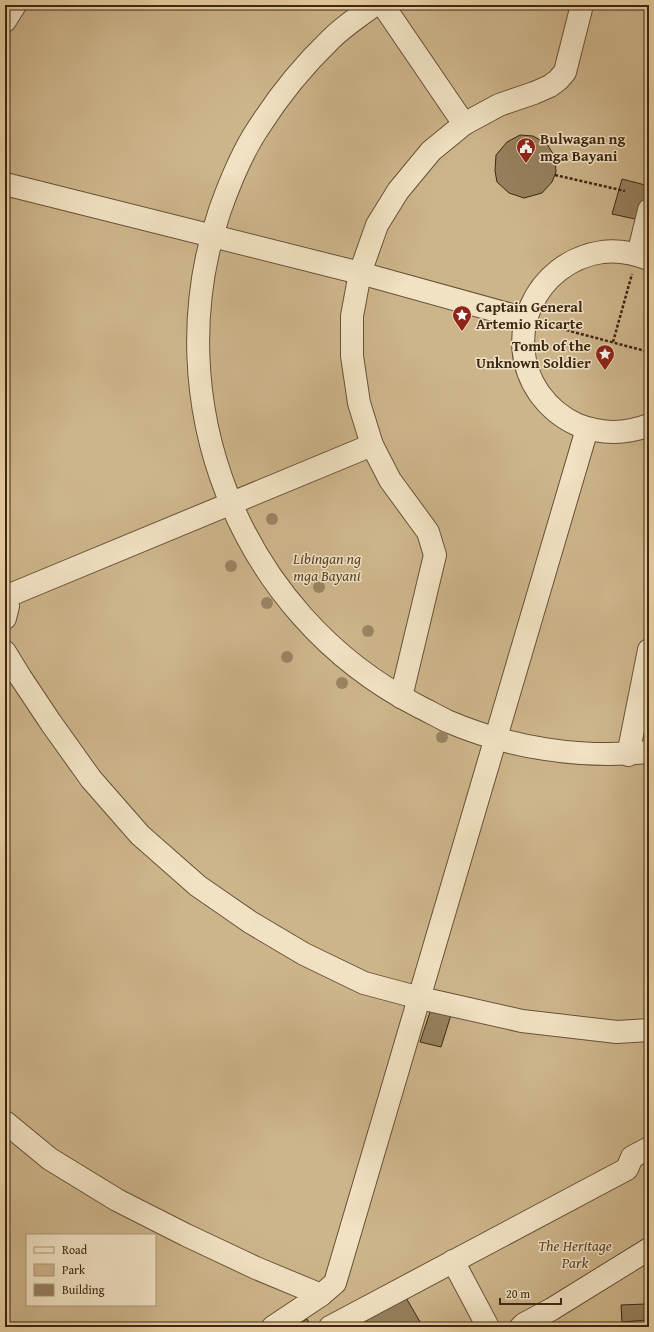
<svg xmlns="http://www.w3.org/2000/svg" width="654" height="1332" viewBox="0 0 654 1332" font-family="'Gentium Book Plus',serif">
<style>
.green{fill:#cdb58b;stroke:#856e50;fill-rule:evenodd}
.building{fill:#97805e;stroke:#3d2714}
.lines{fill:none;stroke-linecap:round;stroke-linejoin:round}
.minor-casing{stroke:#685238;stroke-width:24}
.path{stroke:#3d2714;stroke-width:2.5;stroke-dasharray:3 2;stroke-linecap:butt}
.minor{stroke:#f1e2c3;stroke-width:22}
.tree{fill:#9b8362}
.labels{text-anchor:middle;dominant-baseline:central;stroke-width:3;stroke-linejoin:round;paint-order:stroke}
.poi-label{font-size:15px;font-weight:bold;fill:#3d2714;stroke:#f1e2c3;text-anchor:start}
.park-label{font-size:15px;font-style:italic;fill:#5a432c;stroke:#f1e2c3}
</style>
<rect width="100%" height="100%" fill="#ead2a3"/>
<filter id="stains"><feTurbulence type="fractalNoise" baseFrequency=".005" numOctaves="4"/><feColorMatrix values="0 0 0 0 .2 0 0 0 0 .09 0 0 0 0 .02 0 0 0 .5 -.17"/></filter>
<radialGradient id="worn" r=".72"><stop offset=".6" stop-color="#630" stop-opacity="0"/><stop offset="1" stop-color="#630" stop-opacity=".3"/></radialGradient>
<!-- green -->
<path class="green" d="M5,5H649V1327H5ZM27,1235H155V1305H27Z"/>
<!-- building -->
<g class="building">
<path d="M520,135L533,136L547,144L555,157L556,172L552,182L542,193L524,198L509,193L497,182L495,171L496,155L507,142Z"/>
<path d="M622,179L649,186V222L612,214Z"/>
<path d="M431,1009L451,1015L441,1047L420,1042Z"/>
<path d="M405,1296L423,1327H350Z"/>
<path d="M646,1304L647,1320L622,1322L621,1305Z"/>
<path d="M307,1319L312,1327H292Z"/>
</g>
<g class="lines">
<!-- minor casing -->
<g class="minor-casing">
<g id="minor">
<path d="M374,5C360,16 344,26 331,39C304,65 280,94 259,127C242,152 230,182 220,210C155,400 239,614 418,706C428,711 437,716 447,721C510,748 581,759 649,752"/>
<path d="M383,5L464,124"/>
<path d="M5,21L15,5"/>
<path d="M5,184L360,273L526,319"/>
<path d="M638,255L649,210"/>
<path d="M649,259C634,253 618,250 602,252C535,262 501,338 539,393C549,407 562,418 578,425C601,434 626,434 649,425"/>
<path d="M5,596L8,606L5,618"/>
<path d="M5,597L372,445"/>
<path d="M5,652L21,678L51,723L91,779L140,835L198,886L250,922L304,954L364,983L420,998L522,1021L617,1032L649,1030"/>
<path d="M401,697L435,555L428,532L390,480L372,445L359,403L352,356V316L360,273L377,225L398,191L431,151L464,124L499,105L534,93L550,86L558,80L565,72L582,5"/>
<path d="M628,755L649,650"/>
<path d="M5,1122L50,1159L117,1200L186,1235L256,1268L321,1295"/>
<path d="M453,1261L488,1327"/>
<path d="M273,1327L321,1295L335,1283L587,429"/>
<path d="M330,1327L627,1169L632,1157L649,1148"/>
<path d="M521,1327L524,1324L552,1309L649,1249"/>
</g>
</g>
<!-- path -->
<g class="path">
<path d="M555,175L625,191"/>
<path d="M547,325L649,352"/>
<path d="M613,342L632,274"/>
</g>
<!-- minor -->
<use href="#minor" class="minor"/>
</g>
<!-- trees -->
<g class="tree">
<circle cx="272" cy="519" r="6"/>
<circle cx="231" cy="566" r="6"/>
<circle cx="319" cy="587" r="6"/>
<circle cx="267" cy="603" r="6"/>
<circle cx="368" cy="631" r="6"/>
<circle cx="287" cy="657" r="6"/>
<circle cx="342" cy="683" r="6"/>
<circle cx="442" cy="737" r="6"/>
</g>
<!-- icons -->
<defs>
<g id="civic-pin" transform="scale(1)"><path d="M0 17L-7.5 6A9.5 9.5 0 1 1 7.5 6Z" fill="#8f2418" stroke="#f1e2c3"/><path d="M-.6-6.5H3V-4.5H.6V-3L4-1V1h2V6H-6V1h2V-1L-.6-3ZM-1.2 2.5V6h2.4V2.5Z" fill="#fff"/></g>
<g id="sight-pin" transform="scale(1)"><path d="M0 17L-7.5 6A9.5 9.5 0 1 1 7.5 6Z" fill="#8f2418" stroke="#f1e2c3"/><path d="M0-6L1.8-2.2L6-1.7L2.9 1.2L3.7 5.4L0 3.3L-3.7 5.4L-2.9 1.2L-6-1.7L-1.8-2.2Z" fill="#fff"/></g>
</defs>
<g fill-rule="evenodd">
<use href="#civic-pin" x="526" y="147"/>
<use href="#sight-pin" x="462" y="315"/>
<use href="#sight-pin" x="605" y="354"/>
</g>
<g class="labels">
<!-- poi labels -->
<g class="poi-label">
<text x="540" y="138">Bulwagan ng<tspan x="540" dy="17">mga Bayani</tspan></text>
<text x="476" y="306">Captain General<tspan x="476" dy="17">Artemio Ricarte</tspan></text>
<text x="591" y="345" text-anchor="end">Tomb of the<tspan x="591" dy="17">Unknown Soldier</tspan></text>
</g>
<!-- park labels -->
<g class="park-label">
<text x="327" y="558">Libingan ng<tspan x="327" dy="17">mga Bayani</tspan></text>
<text x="575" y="1245">The Heritage<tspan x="575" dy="17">Park</tspan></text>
</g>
</g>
<!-- margin -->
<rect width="654" height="1332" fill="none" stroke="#ead2a3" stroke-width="20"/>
<rect x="6" y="6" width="642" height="1320" fill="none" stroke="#3d2714" stroke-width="2"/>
<rect x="10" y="10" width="634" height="1312" fill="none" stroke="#3d2714"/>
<!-- legend -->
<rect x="26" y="1234" width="130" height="72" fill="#f1e2c3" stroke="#a9977d"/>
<rect x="34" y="1247" width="20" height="6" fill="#f1e2c3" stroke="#a9977d"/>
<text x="62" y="1254" font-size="12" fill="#3d2714">Road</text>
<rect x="34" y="1264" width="20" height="12" fill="#cdb58b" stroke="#a9977d"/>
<text x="62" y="1274" font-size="12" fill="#3d2714">Park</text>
<rect x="34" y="1284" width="20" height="12" fill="#97805e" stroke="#a9977d"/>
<text x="62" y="1294" font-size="12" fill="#3d2714">Building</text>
<!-- scale -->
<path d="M500 1298v6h61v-6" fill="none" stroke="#3d2714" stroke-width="2"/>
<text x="506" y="1298" font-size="12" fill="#3d2714" stroke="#f1e2c3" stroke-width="3" paint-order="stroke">20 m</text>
<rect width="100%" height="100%" filter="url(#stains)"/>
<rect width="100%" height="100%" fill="url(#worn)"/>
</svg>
